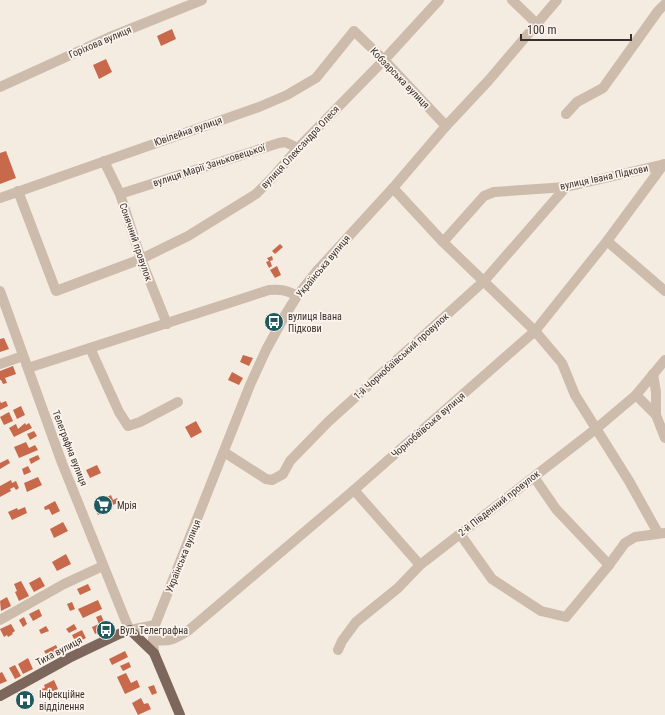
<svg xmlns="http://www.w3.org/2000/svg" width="665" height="715" viewBox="0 0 665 715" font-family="'Roboto Condensed',sans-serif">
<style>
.building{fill:#c8694b}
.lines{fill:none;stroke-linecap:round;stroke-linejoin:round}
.minor{stroke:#cdbbac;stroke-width:10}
.major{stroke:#7d675c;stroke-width:10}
.labels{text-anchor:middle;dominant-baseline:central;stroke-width:3.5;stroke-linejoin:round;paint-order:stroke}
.street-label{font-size:10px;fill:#3b302b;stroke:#fbf5ee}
.poi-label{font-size:10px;fill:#3b302b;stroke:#fbf5ee;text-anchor:start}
</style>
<rect width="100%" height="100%" fill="#f4ebe1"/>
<!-- building -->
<g class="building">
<path d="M172,29L176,39L161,46L157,36Z"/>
<path d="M106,59L112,72L99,79L93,65Z"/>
<path d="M6,151L16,178L0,184V153Z"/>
<path d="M280,244L283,247L275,254L272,251Z"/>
<path d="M272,256L273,260L270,261L272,266L269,268L266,262L269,261L267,258Z"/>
<path d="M277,266L281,275L275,278L270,270Z"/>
<path d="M4,338L9,349L0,352V339Z"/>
<path d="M243,355L253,358L249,366L240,362Z"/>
<path d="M13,366L16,374L5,378L7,383L3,384L1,380H0V371Z"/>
<path d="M232,372L243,378L239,385L228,380Z"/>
<path d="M0,401L1,403L6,401L8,406L0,410Z"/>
<path d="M21,406L25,415L17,419L13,410Z"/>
<path d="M9,412L13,421L4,425L0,417Z"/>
<path d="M196,421L202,432L191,438L185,427Z"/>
<path d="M25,423L26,425L29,423L32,428L14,437L9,428L16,424L18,429Z"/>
<path d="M34,431L37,436L30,440L27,434Z"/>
<path d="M26,442L29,448L35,445L38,450L19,458L14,447Z"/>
<path d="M38,455L40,459L31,464L29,459Z"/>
<path d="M8,459L10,463L0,469V463Z"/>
<path d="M97,465L101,473L90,478L86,470Z"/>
<path d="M28,466L31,472L24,475L22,469Z"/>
<path d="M38,477L42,485L27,492L24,483Z"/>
<path d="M11,480L12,483L16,481L19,488L16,490L14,487L10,489L11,491L0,497V486Z"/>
<path d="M111,495L113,500L117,498L119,502L111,506L112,508L98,515L93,504Z"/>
<path d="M55,501L60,511L52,515L49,509L45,510L44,507Z"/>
<path d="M25,507L27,513L12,520L8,512L17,508L18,510Z"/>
<path d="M63,522L68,531L54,538L50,529Z"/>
<path d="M66,554L71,564L57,571L52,562Z"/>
<path d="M40,577L45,586L34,592L29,583Z"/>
<path d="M21,581L29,596L19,601L15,592L17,591L14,584Z"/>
<path d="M88,584L91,590L80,595L77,589Z"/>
<path d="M7,597L11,606L1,611L0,601Z"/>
<path d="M98,600L102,609L83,618L78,609Z"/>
<path d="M72,602L75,609L70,611L67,604Z"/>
<path d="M39,609L42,616L33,621L29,614Z"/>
<path d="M101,615L107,628L95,634L92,627L99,624L96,617Z"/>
<path d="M24,617L27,624L23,627L19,620Z"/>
<path d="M11,624L15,631L12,633L13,634L8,637L7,635L4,637L0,629Z"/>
<path d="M74,624L77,629L69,633L66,629Z"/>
<path d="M46,626L49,631L41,634L39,630Z"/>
<path d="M82,630L86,638L76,643L72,635Z"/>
<path d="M56,645L60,654L49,659L44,651Z"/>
<path d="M125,651L128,657L112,665L109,659Z"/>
<path d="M28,658L33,669L23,674L18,664Z"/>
<path d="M129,662L131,667L123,671L120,666Z"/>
<path d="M15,665L21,676L15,679L9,668Z"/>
<path d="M2,672L7,681L0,684V673Z"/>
<path d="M126,673L131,683L137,680L140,687L125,694L117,677Z"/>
<path d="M54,680L58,689L44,695L41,689L45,688L44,685Z"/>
<path d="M154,685L157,693L152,695L148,687Z"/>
<path d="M141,698L144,704L148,703L151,709L138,715L132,703Z"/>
</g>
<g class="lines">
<!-- minor -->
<g class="minor">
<path d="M512,0L537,24"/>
<path d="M0,87L110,37L202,0"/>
<path d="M566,114L577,102L603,88L658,11L665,4"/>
<path d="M104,161L120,194L141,259L167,324"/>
<path d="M393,188L443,242L535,331L562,363L575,395L629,481L658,533"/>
<path d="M18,191L56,291L141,259L188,236L256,194L272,178L298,148L384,60L439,0"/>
<path d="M120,194L279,143L285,142L298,148"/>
<path d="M0,198L259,107L287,95L316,78L354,31L384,60L446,126"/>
<path d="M607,241L665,291"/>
<path d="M443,242L484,196L494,192L566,187L665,164"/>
<path d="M0,291L62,463L127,624L130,630L155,625"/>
<path d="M90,348L119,412L128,426L140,422L178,402"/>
<path d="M0,364L23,356"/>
<path d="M28,368L269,290C280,289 287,290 297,296"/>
<path d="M653,374L656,392V415"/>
<path d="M636,395L656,415L665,438"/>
<path d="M224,452L266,479L272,480L283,474L290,461L328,422L484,281L566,187"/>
<path d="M534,477L556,509L609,565"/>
<path d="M354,490L420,565"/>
<path d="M460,534L492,579L541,611L566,617L609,565L625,543L635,537L665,533"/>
<path d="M0,620L64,584L103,566"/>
<path d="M153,640C170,642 175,639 189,630L354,490L535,331L607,241L664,164"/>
<path d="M338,650L342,641L356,622L398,588L420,565L597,428L636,395L665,360"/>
<path d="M154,653L153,640L155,625L250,385L266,350L284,317L297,296L316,272L393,188L446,126L489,80L557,0"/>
</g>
<!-- major -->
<path class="major" d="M0,696L69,658L119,634L130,630L154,653L180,715"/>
</g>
<!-- icons -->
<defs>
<g id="bus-disc" transform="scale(1)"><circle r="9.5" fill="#1f5a5e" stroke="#fbf5ee"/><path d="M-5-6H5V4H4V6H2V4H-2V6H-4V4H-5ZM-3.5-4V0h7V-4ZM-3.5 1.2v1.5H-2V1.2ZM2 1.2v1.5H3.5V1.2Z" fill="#fff"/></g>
<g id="supermarket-disc" transform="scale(1)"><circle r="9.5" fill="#1f5a5e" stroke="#fbf5ee"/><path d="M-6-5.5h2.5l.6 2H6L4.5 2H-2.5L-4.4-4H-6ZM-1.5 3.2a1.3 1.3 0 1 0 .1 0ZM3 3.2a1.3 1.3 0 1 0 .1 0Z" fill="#fff"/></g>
<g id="hospital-disc" transform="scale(1)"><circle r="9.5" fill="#1f5a5e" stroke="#fbf5ee"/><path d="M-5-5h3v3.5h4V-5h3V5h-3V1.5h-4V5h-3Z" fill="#fff"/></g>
</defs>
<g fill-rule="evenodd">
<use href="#bus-disc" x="274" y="322"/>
<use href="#supermarket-disc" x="103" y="505"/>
<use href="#bus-disc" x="106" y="630"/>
<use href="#hospital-disc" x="25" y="700"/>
</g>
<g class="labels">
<!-- street labels -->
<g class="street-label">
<text transform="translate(100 42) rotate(-23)">Горіхова вулиця</text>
<text transform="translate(400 78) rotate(46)">Кобзарська вулиця</text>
<text transform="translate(188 131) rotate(-19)">Ювілейна вулиця</text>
<text transform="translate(300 147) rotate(-47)">вулиця Олександра Олеся</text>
<text transform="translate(209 165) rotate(-18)">вулиця Марії Заньковецької</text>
<text transform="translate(604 177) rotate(-12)">вулиця Івана Підкови</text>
<text transform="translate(136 242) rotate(71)">Сонячний провулок</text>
<text transform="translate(323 266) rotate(-50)">Українська вулиця</text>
<text transform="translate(401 356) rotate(-42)">1-й Чорнобаївський провулок</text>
<text transform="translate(428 425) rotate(-41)">Чорнобаївська вулиця</text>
<text transform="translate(70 448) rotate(69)">Телеграфна вулиця</text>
<text transform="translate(499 503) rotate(-38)">2-й Південний провулок</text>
<text transform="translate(183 556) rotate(-68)">Українська вулиця</text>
<text transform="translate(59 651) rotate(-28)">Тиха вулиця</text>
</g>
<!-- poi labels -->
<g class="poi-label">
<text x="288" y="316">вулиця Івана<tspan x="288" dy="12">Підкови</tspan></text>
<text x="117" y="505">Мрія</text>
<text x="120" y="630">Вул. Телеграфна</text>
<text x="39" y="694">Інфекційне<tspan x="39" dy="12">відділення</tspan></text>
</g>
</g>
<!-- scale -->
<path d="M521 34v6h110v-6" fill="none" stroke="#3b302b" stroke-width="2"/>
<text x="527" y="34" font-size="12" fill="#3b302b" stroke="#fbf5ee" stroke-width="3" paint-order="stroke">100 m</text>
</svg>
